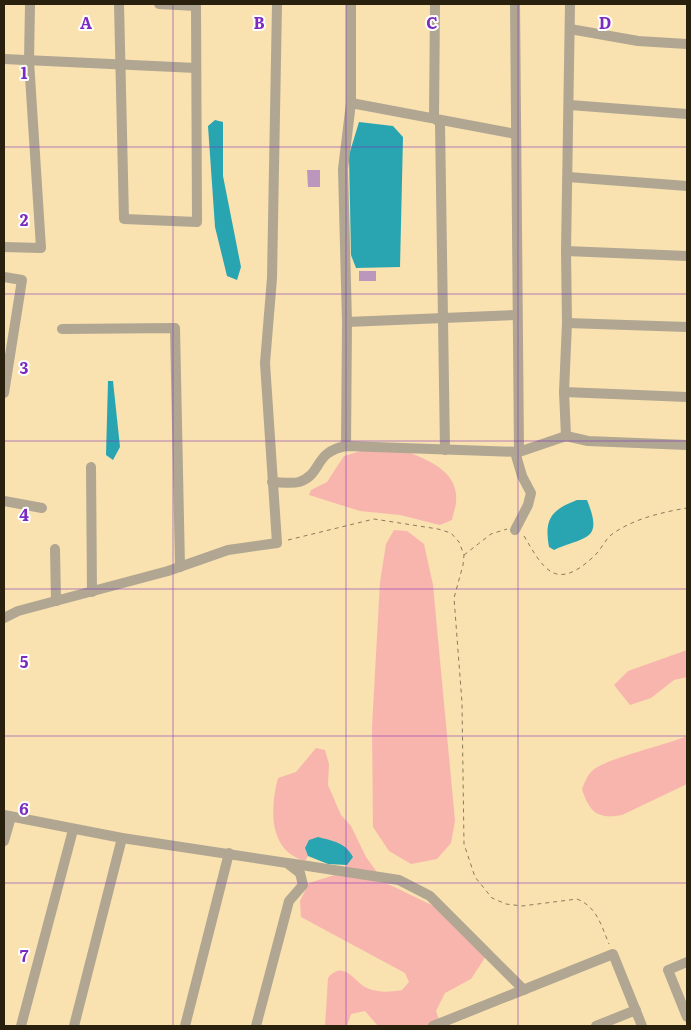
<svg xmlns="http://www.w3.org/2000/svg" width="691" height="1030" viewBox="0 0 691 1030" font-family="Literata,serif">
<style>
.green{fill:#f8b5ae}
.water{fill:#29a5b2}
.building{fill:#bc97bd}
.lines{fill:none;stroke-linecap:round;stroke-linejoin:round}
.path{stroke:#8c7c5b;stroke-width:1;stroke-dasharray:4 4;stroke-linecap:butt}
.minor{stroke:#b0a691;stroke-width:10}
.grid{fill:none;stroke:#7b2cbf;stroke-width:1;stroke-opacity:0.55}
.grid-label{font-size:16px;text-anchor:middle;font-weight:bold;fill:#7b2cbf;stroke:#fff;stroke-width:4;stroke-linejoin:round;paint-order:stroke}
</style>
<rect width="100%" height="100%" fill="#f9e1b0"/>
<!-- green -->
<g class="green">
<path d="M402,450C424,458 459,470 456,501C456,507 453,514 452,520L440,525L400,515L360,511L309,495L311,490L327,482L344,456L361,451Z"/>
<path d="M394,530L407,531L424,544L433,585L455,821L451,843L437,859L411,864L389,851L373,827L372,727L380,582L386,544Z"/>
<path d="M687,650V677L674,680L651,698L630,705L614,685L628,671Z"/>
<path d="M687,736V784L622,815C597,820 589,811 582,789C584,784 587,776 591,772C602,759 667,745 687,736Z"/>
<path d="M316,748L325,750L329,764L328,785L341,815L351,826L366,857L384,882L446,912L488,953L471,979L445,993L436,1011L441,1026H378L365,1011L351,1014L347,1026H325L328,978C344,958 356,984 367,988C379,993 390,992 402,990L409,982L405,973L301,917L300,901L309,883L338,874L347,865L305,848L308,856L305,861C268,851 270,808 278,778L296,772Z"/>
</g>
<!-- water -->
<g class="water">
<path d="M215,120L223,122V176L241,267L237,280L227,276L215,227L208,126Z"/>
<path d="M359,122L393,126L403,137L400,267L356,268L351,255L349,155Z"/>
<path d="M108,381H113L120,447L113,460L106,455Z"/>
<path d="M577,500H587C604,542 585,536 554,550L549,547C544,519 551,510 577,500Z"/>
<path d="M318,837C333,841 345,842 353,857L347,865L328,864L308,856L305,848L309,840Z"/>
</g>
<!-- building -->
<g class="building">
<path d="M307,170H320V187H308Z"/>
<rect x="359" y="271" width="17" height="10"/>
</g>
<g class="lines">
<!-- path -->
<g class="path">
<path d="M524,536C543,568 555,592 592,558C600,552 604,541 611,535C632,519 663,512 687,508"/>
<path d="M288,540L374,519L438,529L451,533L459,542L464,555L463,565L454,598L462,703L464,844L475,877L492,898L506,904L522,906L577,899C597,907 601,925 609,944"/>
<path d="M464,555L491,534L507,529"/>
</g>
<!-- minor -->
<g class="minor">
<path d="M119,4L124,219L197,222L196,6L159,4"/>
<path d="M435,4L434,117L440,123L445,450"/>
<path d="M515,4L519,452"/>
<path d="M570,29L638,41L687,44"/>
<path d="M4,59L196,68"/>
<path d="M351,103L516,134"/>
<path d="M570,105L687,114"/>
<path d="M568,177L687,186"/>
<path d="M4,247L41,248L29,61L30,4"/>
<path d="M566,251L687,256"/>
<path d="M4,277L22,280L4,393"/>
<path d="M347,322L517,315"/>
<path d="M567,323L687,327"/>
<path d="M62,329L175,328L180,567"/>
<path d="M564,392L687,397"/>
<path d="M566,436L564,392L567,323L566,251L570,4"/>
<path d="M346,446L347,322L343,169L351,103V4"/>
<path d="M91,467L92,592"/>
<path d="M272,482C280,482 291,484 299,482C323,474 313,452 346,446L519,452L566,436L588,441L687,445"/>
<path d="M4,501L42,508"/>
<path d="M515,530L528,505L531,493L522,476L515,452"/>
<path d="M55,549L56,601"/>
<path d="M4,618L18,611L168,571L228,550L277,543L265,363L272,278L277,4"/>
<path d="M4,815L122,838L287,863L300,873L303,885L289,901L256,1026"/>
<path d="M4,841L11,817"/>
<path d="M288,863L399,880L430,896L524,990"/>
<path d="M687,962L668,970L687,1017"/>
<path d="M21,1026L73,830"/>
<path d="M74,1026L122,838"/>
<path d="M185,1026L229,853"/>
<path d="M433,1026L613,954L642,1026"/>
<path d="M596,1026L636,1010"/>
</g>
</g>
<!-- grid -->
<path class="grid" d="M173,4V1026M346,4V1026M518,4V1026M4,147H687M4,294H687M4,441H687M4,589H687M4,736H687M4,883H687"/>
<g class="grid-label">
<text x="86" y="29">A</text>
<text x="259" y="29">B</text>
<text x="432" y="29">C</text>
<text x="605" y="29">D</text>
<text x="24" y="79">1</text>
<text x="24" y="226">2</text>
<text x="24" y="374">3</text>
<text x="24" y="521">4</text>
<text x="24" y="668">5</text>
<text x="24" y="815">6</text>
<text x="24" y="962">7</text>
</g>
<!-- border -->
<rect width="691" height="1030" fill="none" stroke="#29200d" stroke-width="10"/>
</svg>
